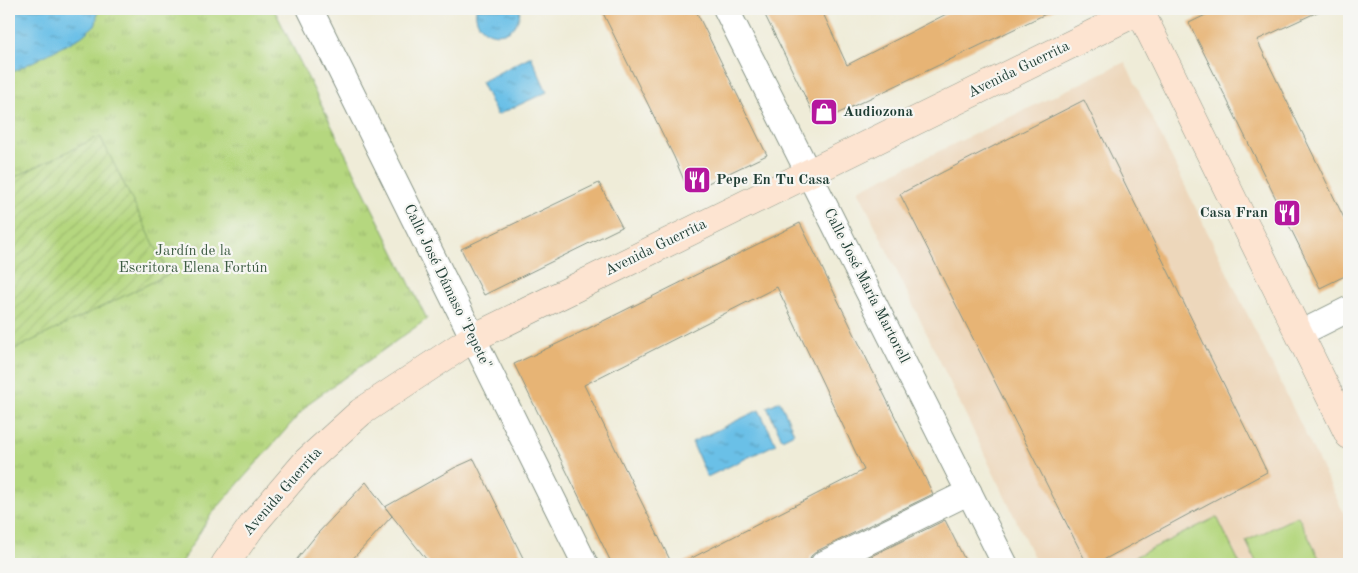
<svg xmlns="http://www.w3.org/2000/svg" width="1358" height="573" viewBox="0 0 1358 573" font-family="'Old Standard TT',serif">
<style>
.built{fill:#edd7bb}
.grass{fill:url(#grass-tufts);stroke:#6a8a5a}
.garden{fill:url(#garden-furrows);stroke:#6a8a5a}
.pitch{fill:#b5d77f;stroke:#6a8a5a}
.water{fill:url(#water-ripples);stroke:#457e8e}
.building{fill:#e7b475}
.lines{fill:none;stroke-linecap:round;stroke-linejoin:round}
.street-casing{stroke:#879486;stroke-width:27}
.secondary-casing{stroke:#879486;stroke-width:29}
.street{stroke:#fff;stroke-width:25}
.secondary{stroke:#fde4d1;stroke-width:28}
.labels{text-anchor:middle;dominant-baseline:central;stroke-width:4.5;stroke-linejoin:round;paint-order:stroke}
.street-label{font-size:15px;fill:#1f3d34;stroke:#f6f6f2}
.poi-label{font-size:15px;font-weight:bold;fill:#1f3d34;stroke:#f6f6f2;text-anchor:start}
.park-label{font-size:15px;fill:#3d5c43;stroke:#f6f6f2}
</style>
<defs>
<pattern id="grass-tufts" width="24" height="20" patternUnits="userSpaceOnUse" patternTransform="scale(1.25)"><rect width="24" height="20" fill="#b5d77f"/><path d="M3 7l-1-3M5 7V3M7 7l1-3M15 17l-1-3M17 17v-4M19 17l1-3" fill="none" stroke="#9bb96e"/></pattern>
<pattern id="garden-furrows" width="10" height="10" patternUnits="userSpaceOnUse" patternTransform="scale(1.25)"><rect width="10" height="10" fill="#b5d77f"/><path d="M-1 1l2-2M0 10L10 0M9 11l2-2" fill="none" stroke="#9bb96e"/></pattern>
<pattern id="water-ripples" width="26" height="14" patternUnits="userSpaceOnUse" patternTransform="scale(1.25)"><rect width="26" height="14" fill="#6bc0e7"/><path d="M2 4q2-2 4 0t4 0M15 11q2-2 4 0t4 0" fill="none" stroke="#579dbc"/></pattern>
</defs>
<rect width="100%" height="100%" fill="#f6f6f2"/>
<filter id="ink" filterUnits="userSpaceOnUse"><feTurbulence type="fractalNoise" baseFrequency=".02" numOctaves="2"/><feDisplacementMap in="SourceGraphic" scale="10" xChannelSelector="R" yChannelSelector="G"/><feConvolveMatrix kernelMatrix="1 2 1 2 8 2 1 2 1" color-interpolation-filters="sRGB"/></filter>
<filter id="wash" filterUnits="userSpaceOnUse"><feTurbulence type="fractalNoise" baseFrequency=".0096" numOctaves="4" result="noise"/><feDisplacementMap in="SourceGraphic" scale="20" xChannelSelector="R" yChannelSelector="G"/><feGaussianBlur stdDeviation="1.12" result="paint"/><feColorMatrix in="noise" values="0 0 0 0 0 0 0 0 0 0 0 0 0 0 0 0 0 1.4 0 .05"/><feComposite in="paint" operator="in"/></filter>
<g filter="url(#wash)">
<rect width="100%" height="100%" fill="#efecd8"/>
<!-- built -->
<path class="built" d="M1125,62L1349,524V564H1037L858,190Z"/>
<!-- grass -->
<path class="grass" d="M9,9H274L427,319L310,402L210,516L180,564H9Z"/>
<!-- garden -->
<path class="garden" d="M100,136L169,274L9,352V180Z"/>
<!-- pitch -->
<g class="pitch">
<path d="M1298,516L1322,564H1257L1246,541Z"/>
<path d="M1217,517L1240,564H1120Z"/>
</g>
<!-- water -->
<g class="water">
<path d="M9,9H98L96,24L81,37L9,74Z"/>
<path d="M476,9H520C519,45 472,39 476,9Z"/>
<path d="M531,56L547,92L497,115L481,82Z"/>
<path d="M780,401L794,433L782,439L767,407Z"/>
<path d="M759,410L776,444L707,477L692,442Z"/>
</g>
<g id="blocks">
<!-- building -->
<g class="building">
<path d="M601,9H695L767,155L689,192L674,157Z"/>
<path d="M762,9H821L847,65L956,9H1056L818,123Z"/>
<path d="M1218,9H1324L1257,40L1344,218L1349,215V274L1320,288L1189,23Z"/>
<path d="M1084,100L1267,472L1096,564H1087L900,194Z"/>
<path d="M599,183L622,227L484,295L461,249Z"/>
<path d="M800,223L933,494L817,551L811,556L809,564H680L864,470L777,287L584,385L672,564H612L514,364L563,341Z"/>
<path d="M474,459L526,564H430L385,507L454,468Z"/>
<path d="M366,482L392,516L348,564H293L317,534Z"/>
<path d="M945,520L967,564H855Z"/>
</g>
</g>
</g>
<g filter="url(#ink)">
<use href="#blocks" fill-opacity="0" stroke="#879486" stroke-width="1"/>
<g class="lines">
<!-- street casing -->
<g class="street-casing">
<g id="street">
<path d="M310,9L585,564"/>
<path d="M726,9L1005,564"/>
<path d="M1299,334L1349,309"/>
<path d="M823,564L969,492"/>
</g>
</g>
<!-- secondary casing -->
<g class="secondary-casing">
<g id="secondary">
<path d="M1139,9L1349,435"/>
<path d="M225,564L254,523L307,461L361,412L473,338L1143,9"/>
</g>
</g>
<!-- street -->
<use href="#street" class="street"/>
<!-- secondary -->
<use href="#secondary" class="secondary"/>
</g>
</g>
<!-- icons -->
<defs>
<g id="shop-square" transform="scale(1.4375)"><rect x="-9" y="-9" width="18" height="18" rx="4" fill="#b5179e" stroke="#f6f6f2"/><path d="M-5-2.5h2.3a2.7 3.5 0 0 1 5.4 0H5L5.5 6h-11ZM-1.5-2.5h3a1.5 2.3 0 0 0-3 0Z" fill="#fff"/></g>
<g id="restaurant-square" transform="scale(1.4375)"><rect x="-9" y="-9" width="18" height="18" rx="4" fill="#b5179e" stroke="#f6f6f2"/><path d="M-5-6h1v4h1v-4h1v4h1v-4h1v5L-1.5 .5V6h-2V.5L-5-1ZM5-6V6H3V1.5H1.5Q1.5-4 5-6Z" fill="#fff"/></g>
</defs>
<g fill-rule="evenodd">
<use href="#shop-square" x="824" y="112"/>
<use href="#restaurant-square" x="697" y="180"/>
<use href="#restaurant-square" x="1287" y="213"/>
</g>
<g class="labels">
<!-- street labels -->
<g class="street-label">
<text transform="translate(1019 70) rotate(-26)">Avenida Guerrita</text>
<text transform="translate(656 248) rotate(-26)">Avenida Guerrita</text>
<text transform="translate(866 286) rotate(63)">Calle José María Martorell</text>
<text transform="translate(447 287) rotate(64)">Calle José Dámaso "Pepete"</text>
<text transform="translate(283 492) rotate(-49)">Avenida Guerrita</text>
</g>
<!-- poi labels -->
<g class="poi-label">
<text x="843" y="112">Audiozona</text>
<text x="716" y="180">Pepe En Tu Casa</text>
<text x="1268" y="213" text-anchor="end">Casa Fran</text>
</g>
<!-- park labels -->
<g class="park-label">
<text x="193" y="251">Jardín de la<tspan x="193" dy="17">Escritora Elena Fortún</tspan></text>
</g>
</g>
<!-- margin -->
<rect width="1358" height="573" fill="none" stroke="#f6f6f2" stroke-width="30"/>
</svg>
